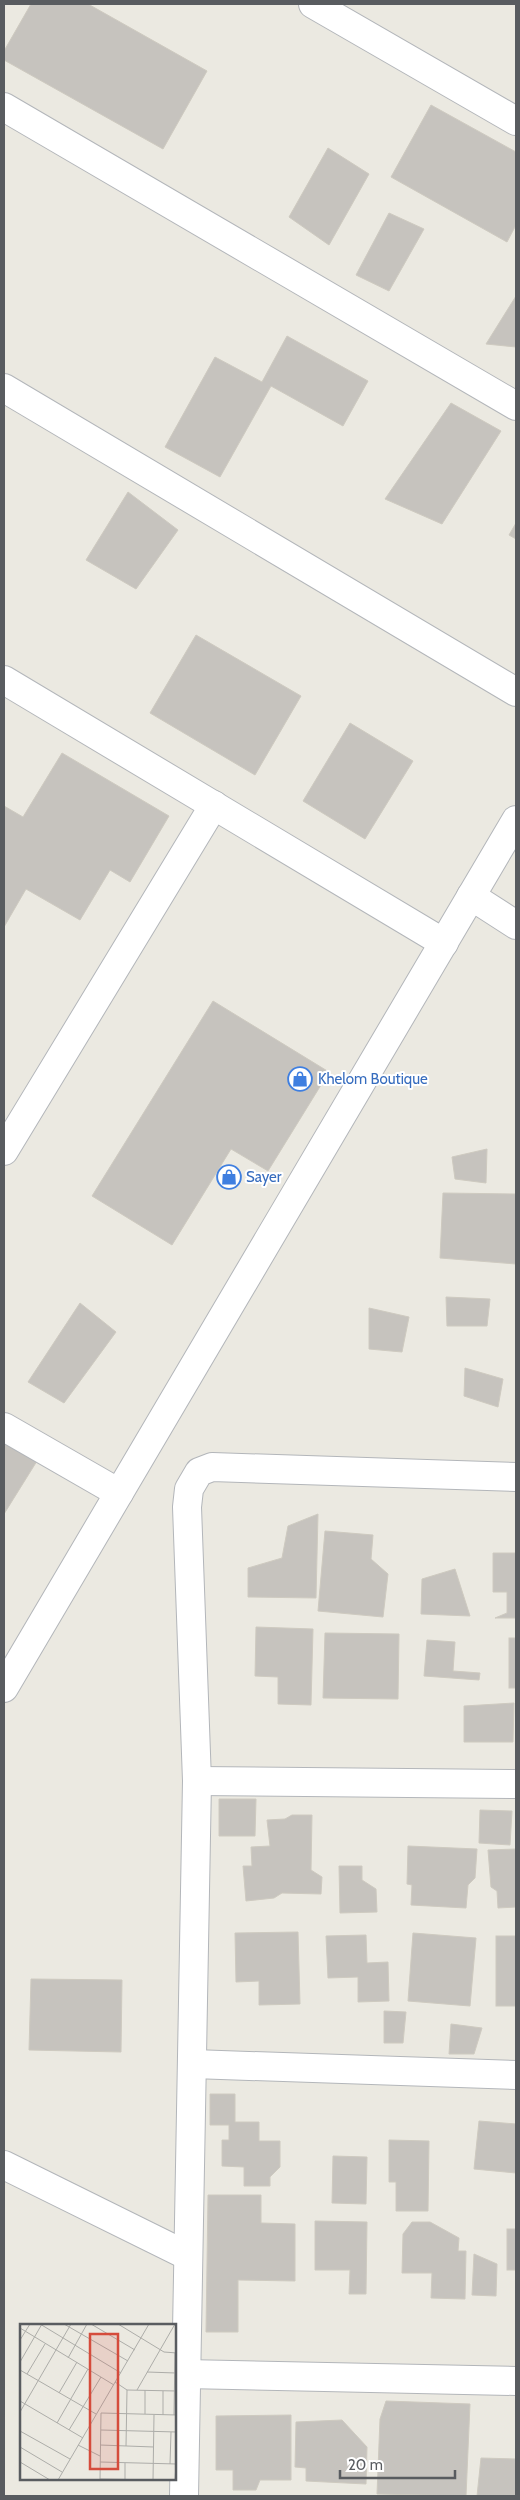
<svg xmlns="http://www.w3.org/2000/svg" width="520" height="2500" viewBox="0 0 520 2500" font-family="Cabin,sans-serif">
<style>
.building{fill:#c6c3be;stroke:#cecac0}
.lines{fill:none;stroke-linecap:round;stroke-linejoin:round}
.street-casing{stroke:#b3b6ba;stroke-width:30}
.street{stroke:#fff;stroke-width:28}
.labels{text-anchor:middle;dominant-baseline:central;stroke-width:4;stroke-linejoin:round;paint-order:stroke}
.shop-label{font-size:15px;fill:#366cbe;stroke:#fff;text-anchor:start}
.inset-road{fill:none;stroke:#adada9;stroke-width:1}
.view{fill:#d54c3c;fill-opacity:0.15;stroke:#d54c3c;stroke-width:2.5}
.inset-edge{fill:none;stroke:#595c60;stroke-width:2.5}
</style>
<rect width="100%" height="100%" fill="#ebe9e1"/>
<!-- building -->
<g class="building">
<path d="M31,4H88L207,71L163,149L4,60V51Z"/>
<path d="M431,105L516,152V225L507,242L391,177Z"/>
<path d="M328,148L369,174L329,245L289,217Z"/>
<path d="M389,213L424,229L389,291L356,275Z"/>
<path d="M516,296V347L486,344Z"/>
<path d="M287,336L368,381L343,426L271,386L220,477L165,447L215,357L262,382Z"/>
<path d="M451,403L501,431L442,524L385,499Z"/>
<path d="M128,492L178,530L136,589L86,560Z"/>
<path d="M516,523V539L509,535Z"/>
<path d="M196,635L301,696L255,775L150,713Z"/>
<path d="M350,723L413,761L365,839L303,801Z"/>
<path d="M62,753L169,816L130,882L110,870L80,920L26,889L4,927V806L23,817Z"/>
<path d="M213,1001L329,1072L268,1171L231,1149L172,1245L92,1196Z"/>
<path d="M487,1149L486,1183L455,1179L452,1157Z"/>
<path d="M443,1193L516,1194V1264L440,1258Z"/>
<path d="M446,1297L490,1299L487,1326H447Z"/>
<path d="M80,1303L116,1332L64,1403L28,1382Z"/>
<path d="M369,1308L409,1317L402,1352L369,1349Z"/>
<path d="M465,1368L503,1379L498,1407L464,1396Z"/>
<path d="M4,1444L37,1461L4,1514Z"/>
<path d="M318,1514L316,1598L248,1597V1568L282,1558L288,1526Z"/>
<path d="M325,1531L373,1535L371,1559L388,1574L383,1617L318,1611Z"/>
<path d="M493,1553H516V1618H495L507,1613V1592H493Z"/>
<path d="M455,1569L470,1616L421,1614L422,1579Z"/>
<path d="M256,1627L313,1629L311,1705L278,1704V1677L255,1676Z"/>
<path d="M325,1633L399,1634L398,1699L323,1698Z"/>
<rect x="509" y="1638" width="7" height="50"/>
<path d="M427,1640L455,1642L453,1671L480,1673L479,1680L424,1676Z"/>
<path d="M514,1703L513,1742H464V1706Z"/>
<path d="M219,1799H256L255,1836H219Z"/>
<path d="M480,1810L512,1811L510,1845L479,1843Z"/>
<path d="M292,1815H312L311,1870L322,1877L321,1894L282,1893L274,1898L246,1901L243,1866H252L251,1847L270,1846L267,1820L285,1819Z"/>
<path d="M408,1846L477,1849L475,1878L468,1885L466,1908L411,1905L412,1885L407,1884Z"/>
<path d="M516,1849V1907L498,1908L497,1891L491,1887L488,1850Z"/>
<path d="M339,1866H362V1880L376,1889L377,1912L340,1913Z"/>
<path d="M298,1932L300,2004L259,2005V1981L236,1982L235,1933Z"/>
<path d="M413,1933L476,1938L470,2006L408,2001Z"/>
<path d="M366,1935L367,1963L388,1962L389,2001L358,2002V1977L328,1978L326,1936Z"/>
<rect x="496" y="1936" width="20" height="70"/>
<path d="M31,1979L122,1980L121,2052L29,2050Z"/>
<path d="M384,2011L406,2012L403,2043H384Z"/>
<path d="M451,2024L482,2028L474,2054H449Z"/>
<path d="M210,2094H235V2122H259V2141H280V2167L270,2177V2186H244V2167L222,2166V2140H229V2125H210Z"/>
<path d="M479,2121L516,2124V2173L474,2169Z"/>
<path d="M389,2140L429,2141L428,2211H396V2182H389Z"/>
<path d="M333,2156L367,2157L366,2204L332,2203Z"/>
<path d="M208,2195H261V2223L295,2224V2281L238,2280V2332H206Z"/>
<path d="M315,2221L367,2222L366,2294H349L350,2270H315Z"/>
<path d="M412,2222H430L459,2238L458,2251H466L465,2299L431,2298L432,2273H402L403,2234Z"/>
<rect x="507" y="2229" width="9" height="41"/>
<path d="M474,2254L497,2264L496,2296L472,2295Z"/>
<path d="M386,2401L470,2404L466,2496L377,2494L380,2419Z"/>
<path d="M291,2415V2480H260L256,2490H233V2470H216V2416Z"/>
<path d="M342,2420L367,2447L366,2484L306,2481V2468L295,2467L296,2422Z"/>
<path d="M481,2458L516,2459V2496H477Z"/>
</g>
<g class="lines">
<!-- street casing -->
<g class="street-casing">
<g id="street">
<path d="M313,4L516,121"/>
<path d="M4,107L516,406"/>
<path d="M4,388L516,692"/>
<path d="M4,680L444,943"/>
<path d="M471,896L516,925"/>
<path d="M4,1151L214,805"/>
<path d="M4,1427L119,1493"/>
<path d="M4,1688L516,820"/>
<path d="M197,1781L516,1784"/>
<path d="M193,2064L516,2075"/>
<path d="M4,2165L188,2256"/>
<path d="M185,2374L516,2381"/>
<path d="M184,2496L197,1781L187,1507L189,1489L199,1472L212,1467L516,1477"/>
</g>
</g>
<!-- street -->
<use href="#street" class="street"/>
</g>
<!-- icons -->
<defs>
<g id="shop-ring" transform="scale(1.25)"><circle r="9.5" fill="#fff" stroke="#3f7fe0" stroke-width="1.5"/><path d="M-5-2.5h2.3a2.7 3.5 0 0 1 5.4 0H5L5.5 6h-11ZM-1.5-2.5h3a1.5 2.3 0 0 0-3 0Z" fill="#3f7fe0"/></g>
</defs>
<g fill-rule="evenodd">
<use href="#shop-ring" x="300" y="1079"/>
<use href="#shop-ring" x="229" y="1177"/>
</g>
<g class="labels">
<!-- shop labels -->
<g class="shop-label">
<text x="318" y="1079">Khelom Boutique</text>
<text x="246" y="1177">Sayer</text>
</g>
</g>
<!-- overview -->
<g transform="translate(20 2324)">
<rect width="156" height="156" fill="#ebe9e1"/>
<path class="inset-road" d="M20,0L101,49M44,0L108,37M71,0L115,26M98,0L144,28L157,29M0,4L94,61M0,16L10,0M48,34L67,0M0,38L22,0M0,46L76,90M127,48L156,49M7,50L25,20M95,58L107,66L157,67M117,66L155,0M125,66V90M143,67V91M39,69L57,38M0,77L63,114M0,88L51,0M154,91L155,29M37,99L68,45M49,106L81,53M81,106L157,108M0,107L50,135M58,121L80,132M80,121L134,123M106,122L107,66M0,123L42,148M0,138L30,156M80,138L157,140M105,139V155M150,140L151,108M80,155L139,156M38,156L129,0M80,156L81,89L157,91M133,156L134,91M155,156L156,140"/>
<path class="view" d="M70,10H98V145H70Z"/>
<rect width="156" height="156" class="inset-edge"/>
</g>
<!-- border -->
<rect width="520" height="2500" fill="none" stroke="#595c60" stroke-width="10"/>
<!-- scale -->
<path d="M340 2470v8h115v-8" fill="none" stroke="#595c60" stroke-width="2.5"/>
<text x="348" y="2470" font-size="15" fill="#595c60" stroke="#ffffff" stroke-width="4" paint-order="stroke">20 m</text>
</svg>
